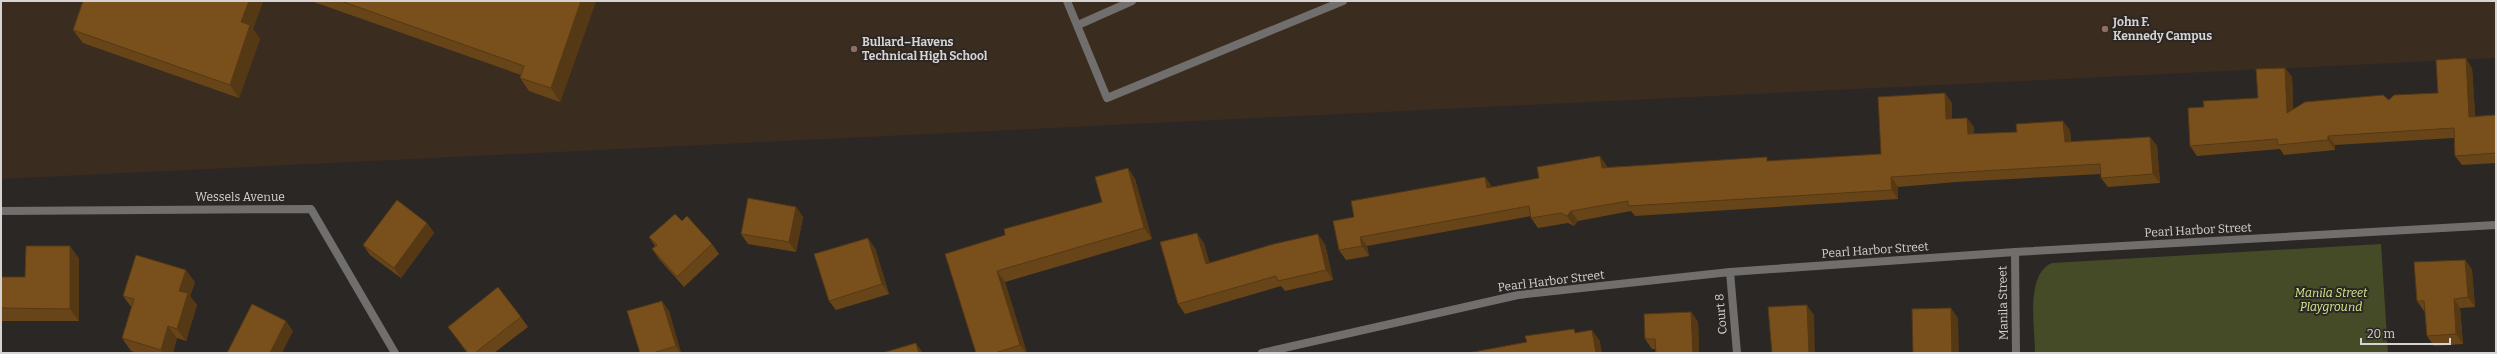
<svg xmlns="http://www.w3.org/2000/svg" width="2497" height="354" viewBox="0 0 2497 354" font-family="Bitter,serif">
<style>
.education{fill:#3b2c20}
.green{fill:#444b26}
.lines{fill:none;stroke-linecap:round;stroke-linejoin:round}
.service{stroke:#716f6e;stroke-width:8}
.minor{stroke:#716f6e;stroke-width:8}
.wall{fill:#684518}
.shaded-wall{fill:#553814}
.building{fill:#79501c;stroke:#553814}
.education-dot{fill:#8d6e63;stroke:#2b2724;stroke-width:1.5}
.labels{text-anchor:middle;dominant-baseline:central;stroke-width:4;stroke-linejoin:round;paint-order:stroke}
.poi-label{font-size:12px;font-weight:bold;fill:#d7d3d2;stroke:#2b2724;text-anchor:start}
.street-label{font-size:12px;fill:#d7d3d2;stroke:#2b2724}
.park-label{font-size:12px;font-style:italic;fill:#d8e98e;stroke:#2b2724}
</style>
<rect width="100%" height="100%" fill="#2b2724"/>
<!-- education -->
<path class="education" d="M1,1H2496V58L1,179Z"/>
<!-- green -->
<path class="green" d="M2381,244L2388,353H2035C2035,328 2025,274 2052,263Z"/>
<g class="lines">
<!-- service -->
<g class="service">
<path d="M1067,1L1107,98L1343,1"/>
<path d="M1078,25L1132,1"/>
</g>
<!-- minor -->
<g class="minor">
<path d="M1,211L311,209L395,353"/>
<path d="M2015,252L2016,353"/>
<path d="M1730,272L1737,353"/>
<path d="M1262,353L1518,295L1730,272L2015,252L2496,225"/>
</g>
</g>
<!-- wall -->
<g class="wall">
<path d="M83,1H263L253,29L260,39L239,98L83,43L73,30Z"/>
<path d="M311,1H596L560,102L529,91L520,78L521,75Z"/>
<path d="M2285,68L2292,77L2293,109L2389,100L2438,93L2472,68L2475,116L2496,115V163L2462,165L2455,156L2454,138L2335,145V150L2284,155L2280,149L2197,156L2190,146L2204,107L2258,98Z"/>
<path d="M1952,103V119L1974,127V134L2070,130L2071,142L2150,137L2157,146L2160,183L2108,187L2101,178V174L1956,182L1898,187V199L1635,216L1631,211L1578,221L1574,226L1568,223L1538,228L1531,218V216L1367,246L1369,256L1346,260L1339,250L1354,217L1485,177L1492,187L1607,166V167L1770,161L1881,154Z"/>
<path d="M1128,168L1135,179L1152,239L1005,282L1027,353H976L1005,235L1102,202Z"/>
<path d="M796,207L803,217L796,252L748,244L741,234Z"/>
<path d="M682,221L712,244L719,254L684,287L659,259L652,249L655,246L649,237Z"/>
<path d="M427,223L434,233L401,278L370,255L363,245Z"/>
<path d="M1204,243L1209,263L1325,244L1333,280L1285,291L1281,286L1185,314L1178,304Z"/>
<path d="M70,246L79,259V321H1V277H25Z"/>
<path d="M875,248L889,294L836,310L829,301Z"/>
<path d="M2465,260L2472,270L2475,307L2460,308L2463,344L2434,346L2427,336L2425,311H2424L2417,301Z"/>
<path d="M195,282L190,296L197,305L186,341L177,338L173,353H139L131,351L122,338L132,308L123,296Z"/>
<path d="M669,311L681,353H640Z"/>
<path d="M1691,312L1698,322L1699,353H1656L1655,349H1652L1645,339Z"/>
<path d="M521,317L528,327L494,353H467L448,327Z"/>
</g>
<!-- shaded-wall -->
<g class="shaded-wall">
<path d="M249,1H263L253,29L260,39L239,98L230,85L241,22Z"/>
<path d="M581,1H596L560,102L551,88Z"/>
<path d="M2466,58L2472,68L2476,126L2469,117Z"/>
<path d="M2285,68L2292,77L2294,123L2287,113Z"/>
<path d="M1945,93L1952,103V129L1946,119Z"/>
<path d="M1967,118L1974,127V144L1968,134Z"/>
<path d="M2063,121L2070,130L2071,152L2065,142Z"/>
<path d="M2328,136L2335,145V150L2328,140Z"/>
<path d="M2150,137L2157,146L2160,183L2153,174Z"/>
<path d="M1600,156L1607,166L1608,177L1602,168Z"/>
<path d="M1128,168L1135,179L1152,239L1144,228Z"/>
<path d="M1485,177L1492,187L1494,198L1487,188Z"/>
<path d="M1891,177L1898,187V199L1892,190Z"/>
<path d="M796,207L803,217L796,252L789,242Z"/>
<path d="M1571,211L1578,221L1574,226L1567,216Z"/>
<path d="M427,223L434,233L401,278L394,268Z"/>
<path d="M1197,233L1204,243L1213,274L1206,264Z"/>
<path d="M1318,234L1325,244L1333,280L1326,270Z"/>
<path d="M1360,237L1367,246L1369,256L1362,246Z"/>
<path d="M868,238L875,248L889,294L882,284Z"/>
<path d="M70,246L79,259V321L70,309Z"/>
<path d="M2465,260L2472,270L2475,307L2468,297Z"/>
<path d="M186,270L195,282L190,296L197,305L186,341L177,329L179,291Z"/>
<path d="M997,271L1005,282L1027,353H1026L1020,345Z"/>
<path d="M2454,299L2460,308L2463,344L2456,334Z"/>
<path d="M662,301L669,311L681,353H680L676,346Z"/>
<path d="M1807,305L1814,315L1815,353H1809Z"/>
<path d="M1951,308L1958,318L1959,353H1952Z"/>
<path d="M1691,312L1698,322L1699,353H1693Z"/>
<path d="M286,321L293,331L282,353H270Z"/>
<path d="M168,326L177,338L173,353H163L161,350Z"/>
<path d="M1592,330L1600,341L1602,353H1596Z"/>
<path d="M916,343L923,353H919Z"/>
</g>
<!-- building -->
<g class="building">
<path d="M83,1H249L241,22L250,25L230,85L73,30Z"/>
<path d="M341,1H581L551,88L520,78L524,66Z"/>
<path d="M2466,58L2469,117L2496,115V153L2455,156L2454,128L2328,136V140L2278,145L2277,139L2190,146L2188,108L2204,107L2203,101L2258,98L2256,69L2285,68L2287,113L2305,102L2383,95L2389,100L2394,95L2438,93L2436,60Z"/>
<path d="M1945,93L1946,119L1967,118L1968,134L2017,132L2016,124L2063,121L2065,142L2150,137L2153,174L2101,178L2100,164L1949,173L1891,177L1892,190L1628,206V201L1571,211L1567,216L1561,213L1531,218L1529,206L1360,237L1362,246L1339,250L1333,221L1354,217L1351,201L1485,177L1487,188L1539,178L1537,167L1600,156L1602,168L1767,157V161L1881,154L1878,97Z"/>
<path d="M1128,168L1144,228L997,271L1020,345L995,353H976L945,254L1005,235L1004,229L1102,202L1095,177Z"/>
<path d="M748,198L796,207L789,242L741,234Z"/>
<path d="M397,200L427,223L394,268L363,245Z"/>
<path d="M675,214L682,221L687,216L712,244L677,277L652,249L657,245L649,237Z"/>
<path d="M1197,233L1206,264L1274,244L1318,234L1326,270L1278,281L1276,276L1178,304L1160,242Z"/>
<path d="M868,238L882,284L829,301L814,254Z"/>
<path d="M26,246H70V309L1,308V277H25Z"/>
<path d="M136,255L186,270L179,291L188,293L177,329L168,326L161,350L122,338L134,299L123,296Z"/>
<path d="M2465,260L2468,297L2454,299L2456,334L2427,336L2424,301H2417L2414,262Z"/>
<path d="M498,287L521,317L475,353H468L448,327Z"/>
<path d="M662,301L676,346L653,353H640L627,311Z"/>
<path d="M252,304L286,321L270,353H227Z"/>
<path d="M1807,305L1809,353H1772L1768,307Z"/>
<path d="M1951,308L1952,353H1913L1912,309Z"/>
<path d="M1691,312L1693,353H1656L1655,339H1645L1644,314Z"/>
<path d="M1574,329L1575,333L1592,330L1596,353H1468L1527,342L1525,336Z"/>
<path d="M916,343L919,353H882Z"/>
</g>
<!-- markers -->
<g class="education-dot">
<circle cx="2105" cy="29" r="4"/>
<circle cx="854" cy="49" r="4"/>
</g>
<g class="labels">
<!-- poi labels -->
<g class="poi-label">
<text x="2113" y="22">John F.<tspan x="2113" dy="14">Kennedy Campus</tspan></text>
<text x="862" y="42">Bullard–Havens<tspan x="862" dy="14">Technical High School</tspan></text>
</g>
<!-- street labels -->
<g class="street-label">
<text x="240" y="197">Wessels Avenue</text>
<text transform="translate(2198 230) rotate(-3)">Pearl Harbor Street</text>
<text transform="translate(1875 250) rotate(-4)">Pearl Harbor Street</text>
<text transform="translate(1551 281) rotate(-7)">Pearl Harbor Street</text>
<text transform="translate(2003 303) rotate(-91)">Manila Street</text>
<text transform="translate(1721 314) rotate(-95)">Court 8</text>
</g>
<!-- park labels -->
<g class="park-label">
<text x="2331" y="293">Manila Street<tspan x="2331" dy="14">Playground</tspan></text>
</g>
</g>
<!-- border -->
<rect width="2497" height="354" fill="none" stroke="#d7d3d2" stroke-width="4"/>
<!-- scale -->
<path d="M2361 338v6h89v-6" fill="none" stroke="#d7d3d2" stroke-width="2"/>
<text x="2367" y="338" font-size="12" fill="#d7d3d2" stroke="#2b2724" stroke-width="3" paint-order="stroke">20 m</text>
</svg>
